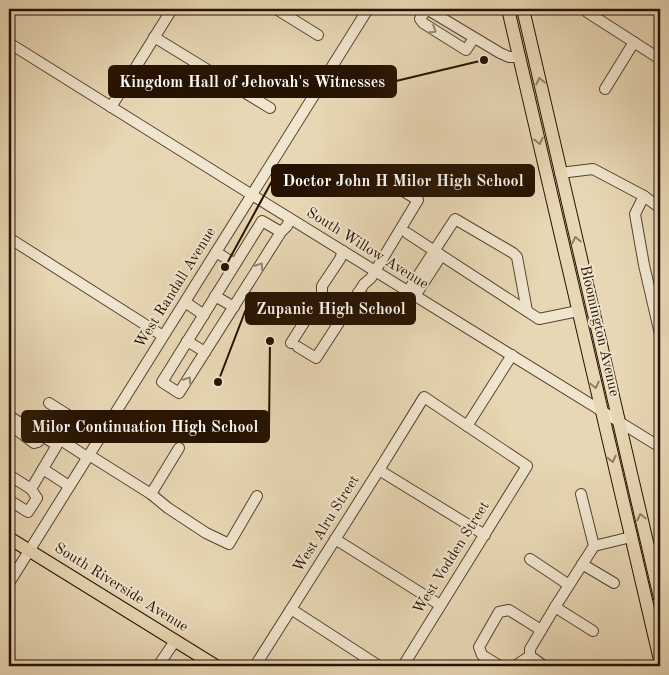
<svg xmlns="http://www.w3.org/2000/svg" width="669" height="675" viewBox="0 0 669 675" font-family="'Old Standard TT',serif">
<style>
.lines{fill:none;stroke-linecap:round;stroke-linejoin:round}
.minor-casing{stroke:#56432e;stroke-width:12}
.major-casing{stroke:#251201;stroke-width:14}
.minor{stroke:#f0e5ce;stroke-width:10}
.major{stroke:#e8d7b4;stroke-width:12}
.oneway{stroke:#958672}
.oneway2{stroke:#907e63}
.labels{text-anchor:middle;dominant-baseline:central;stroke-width:4;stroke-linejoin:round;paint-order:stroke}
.street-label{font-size:15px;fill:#251201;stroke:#f0e5ce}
.leader{fill:none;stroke:#251201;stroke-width:2}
.callout-dot{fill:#251201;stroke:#f0e5ce;stroke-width:2}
.callout{fill:#251201;stroke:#251201;stroke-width:2}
.callout-label{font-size:16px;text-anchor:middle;font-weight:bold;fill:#fff}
</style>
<rect width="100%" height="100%" fill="#e8d7b4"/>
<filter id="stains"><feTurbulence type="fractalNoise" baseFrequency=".004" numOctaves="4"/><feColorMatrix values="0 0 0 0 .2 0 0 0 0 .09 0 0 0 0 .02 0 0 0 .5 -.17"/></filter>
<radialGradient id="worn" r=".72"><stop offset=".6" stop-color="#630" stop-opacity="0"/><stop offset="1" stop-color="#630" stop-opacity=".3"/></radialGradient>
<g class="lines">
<!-- minor casing -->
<g class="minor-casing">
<g id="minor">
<path d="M276,9L318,35"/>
<path d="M589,9L587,12L660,59"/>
<path d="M154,37L270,108"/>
<path d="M474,38L466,50L423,23L420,19L426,10L430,11L500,53L509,57H519"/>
<path d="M9,43L252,195L660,447"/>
<path d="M605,89L634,42"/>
<path d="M111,107L172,9"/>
<path d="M560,173L593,169L644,196L660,208"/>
<path d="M644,196L635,214L644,265L660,334"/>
<path d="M281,232L262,221L162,382L179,393L281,232L287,226L290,219"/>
<path d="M407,233L539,319L578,311"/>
<path d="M9,238L163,336"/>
<path d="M216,252L235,264"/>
<path d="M408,291L455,219L513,253L517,257L527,311"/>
<path d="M358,293L380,307"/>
<path d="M215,296L234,307"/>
<path d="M415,296L441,256"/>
<path d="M185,302L204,315"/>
<path d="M187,341L205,352"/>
<path d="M291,343L322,294V286L340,259L343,251"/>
<path d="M298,347L316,358L364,284L371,278L418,200L403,191"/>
<path d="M49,403L101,436"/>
<path d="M9,416L57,445L31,489"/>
<path d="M45,417L47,431L87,457"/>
<path d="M9,424L34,443L38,442L42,436"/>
<path d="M467,426L512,355"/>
<path d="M89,455L151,494L168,508L206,533L229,544L257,496"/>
<path d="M43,469L69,486"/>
<path d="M379,470L485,535"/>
<path d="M9,475L31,489L37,498L28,512L9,500"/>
<path d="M151,494L179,448"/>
<path d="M335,539L440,605"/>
<path d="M594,546L631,537"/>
<path d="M530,559L569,585"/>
<path d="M582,564L614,583"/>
<path d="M9,583L368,9"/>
<path d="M555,607L593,631"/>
<path d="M291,609L379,666"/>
<path d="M158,666L175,641"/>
<path d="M255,666L379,470L424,397L527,466L403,666"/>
<path d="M500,666L482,655L479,647L499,612L509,610L541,630"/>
<path d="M515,666L530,656"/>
<path d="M544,666L530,656V649L555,607L594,546L581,494"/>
</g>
</g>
<!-- major casing -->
<g class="major-casing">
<g id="major">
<path d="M508,9L660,660"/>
<path d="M523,9L660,598"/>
<path d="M9,538L216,666"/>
</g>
</g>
<!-- minor -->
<use href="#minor" class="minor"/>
<!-- major -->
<use href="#major" class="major"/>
</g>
<!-- one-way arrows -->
<defs><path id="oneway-chevron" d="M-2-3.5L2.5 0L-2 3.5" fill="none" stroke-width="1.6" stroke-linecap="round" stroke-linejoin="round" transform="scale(1.25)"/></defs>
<g class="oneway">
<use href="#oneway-chevron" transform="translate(433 30) rotate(32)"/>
<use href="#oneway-chevron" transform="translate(260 266) rotate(-58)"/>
<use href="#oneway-chevron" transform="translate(188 380) rotate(-58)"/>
</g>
<g class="oneway2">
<use href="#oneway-chevron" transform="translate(540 81) rotate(-103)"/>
<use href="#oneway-chevron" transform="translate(539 141) rotate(77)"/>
<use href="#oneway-chevron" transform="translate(576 240) rotate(-103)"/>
<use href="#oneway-chevron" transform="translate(595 385) rotate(77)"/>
<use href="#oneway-chevron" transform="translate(612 459) rotate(77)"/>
<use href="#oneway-chevron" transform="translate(641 517) rotate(-103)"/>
</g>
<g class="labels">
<!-- street labels -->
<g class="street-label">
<text transform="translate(367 249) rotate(32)">South Willow Avenue</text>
<text transform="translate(176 288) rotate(-58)">West Randall Avenue</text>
<text transform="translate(599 331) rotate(77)">Bloomington Avenue</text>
<text transform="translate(327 524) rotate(-58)">West Alru Street</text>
<text transform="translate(452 558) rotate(-58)">West Vodden Street</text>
<text transform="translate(121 588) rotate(32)">South Riverside Avenue</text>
</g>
</g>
<!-- callouts -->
<path class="leader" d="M484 60L396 81M225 267L272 181M218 382L246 309M270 341L269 427"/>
<g class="callout-dot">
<circle cx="484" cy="60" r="5"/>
<circle cx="225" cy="267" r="5"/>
<circle cx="218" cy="382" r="5"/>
<circle cx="270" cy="341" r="5"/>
</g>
<g class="callout">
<rect x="109" y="66" width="287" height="31" rx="5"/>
<rect x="272" y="165" width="262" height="31" rx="5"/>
<rect x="246" y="293" width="169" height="31" rx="5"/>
<rect x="22" y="411" width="247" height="31" rx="5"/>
</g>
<g class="callout-label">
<text x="252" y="87">Kingdom Hall of Jehovah's Witnesses</text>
<text x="403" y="186">Doctor John H Milor High School</text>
<text x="331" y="314">Zupanic High School</text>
<text x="145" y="432">Milor Continuation High School</text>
</g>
<!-- margin -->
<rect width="669" height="675" fill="none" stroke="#e8d7b4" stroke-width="30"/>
<rect x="10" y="10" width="649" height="655" fill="none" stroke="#251201" stroke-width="2.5"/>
<rect x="15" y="15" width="639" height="645" fill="none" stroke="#251201"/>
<rect width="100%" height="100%" filter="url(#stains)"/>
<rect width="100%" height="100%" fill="url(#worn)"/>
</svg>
